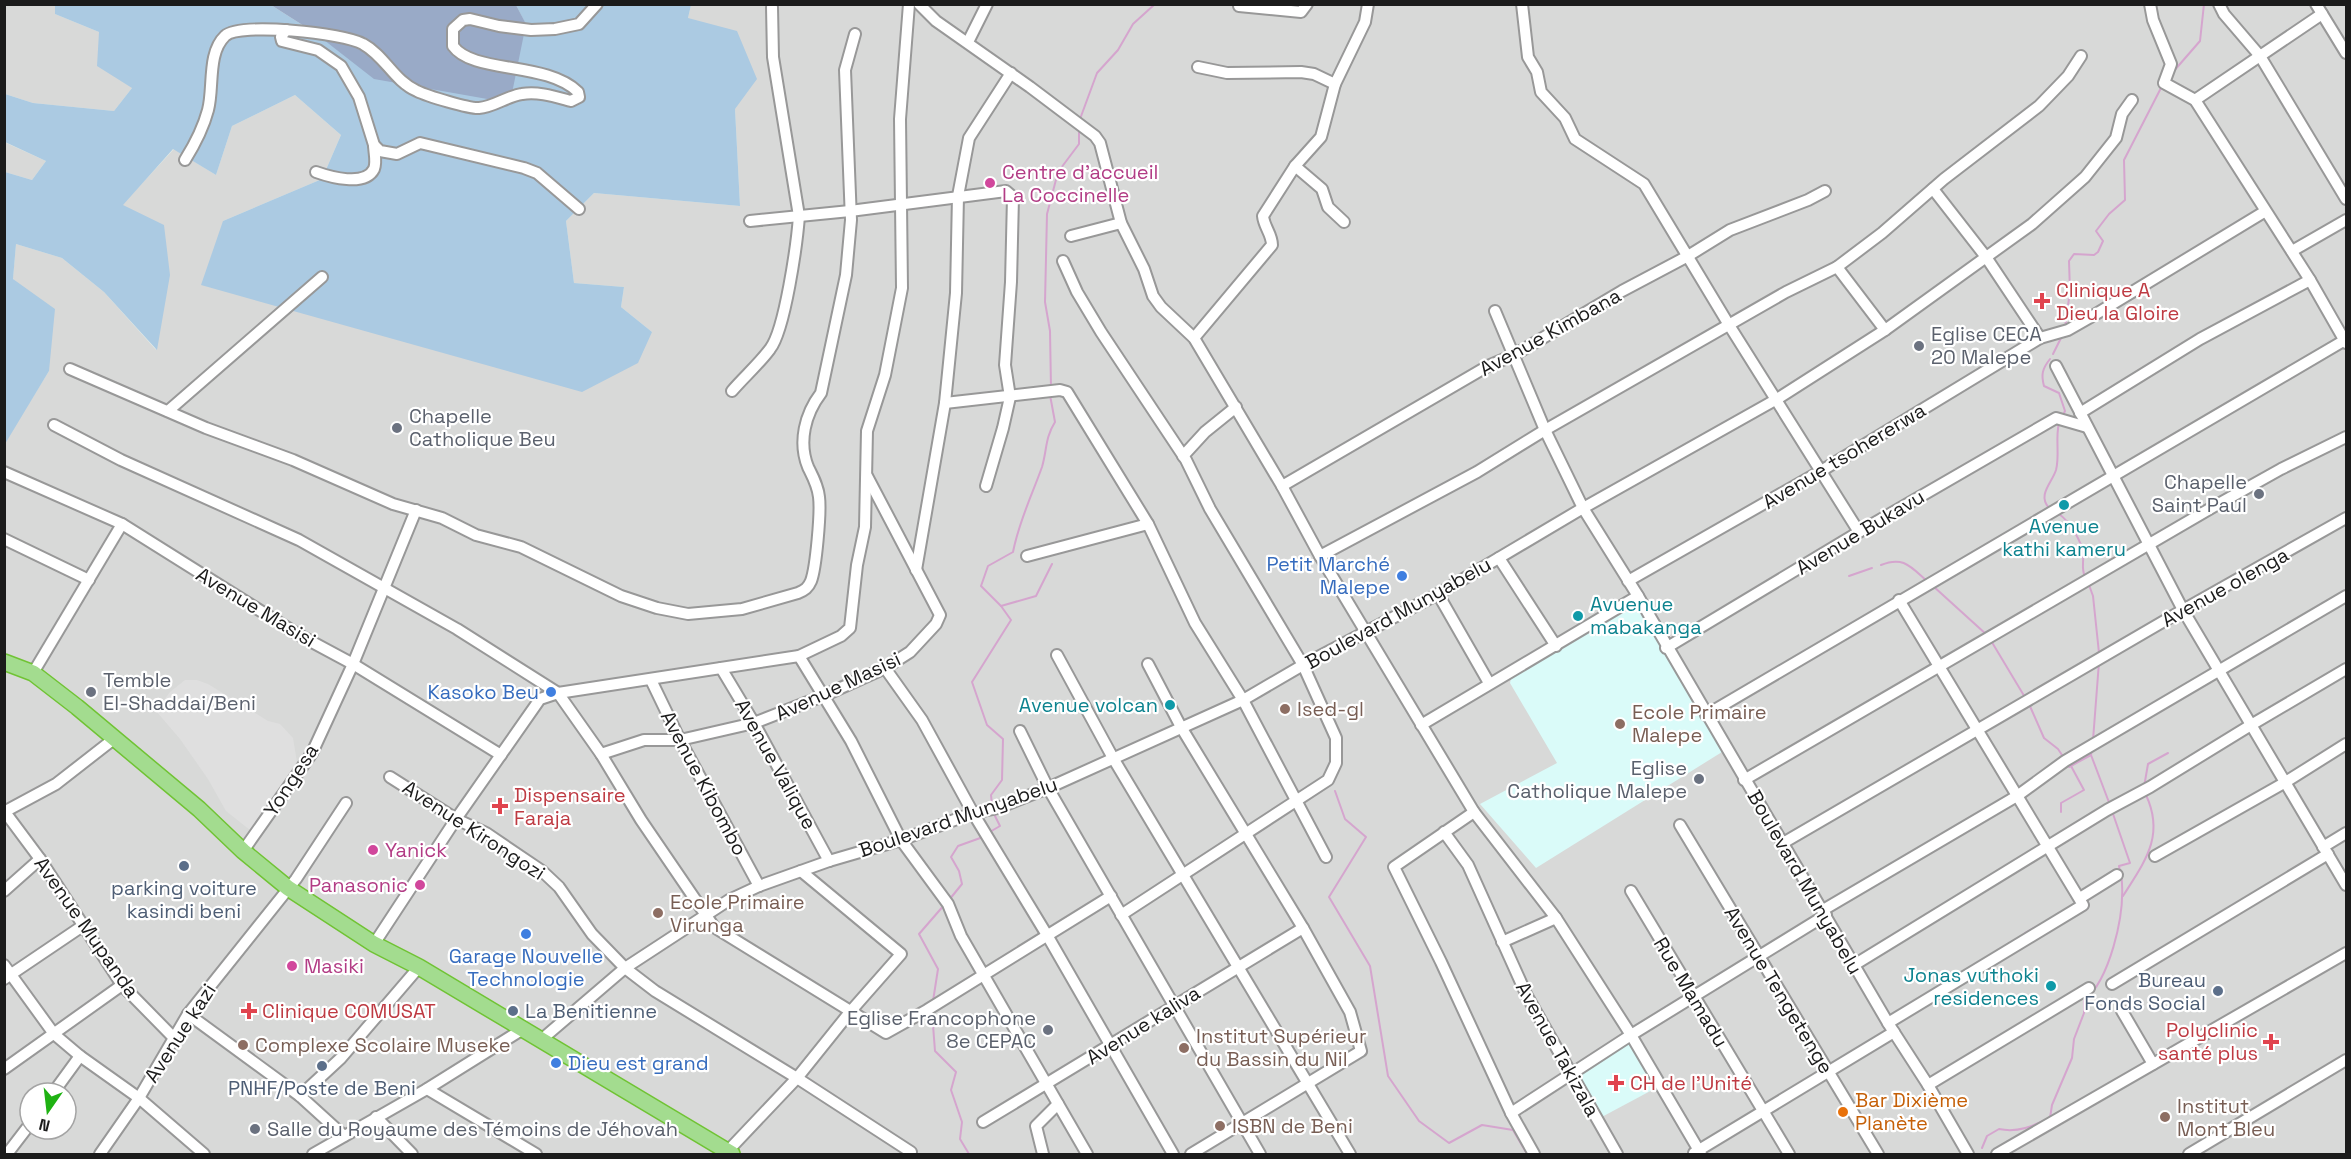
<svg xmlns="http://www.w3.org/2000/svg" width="2351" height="1159" viewBox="0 0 2351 1159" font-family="'Space Grotesk',sans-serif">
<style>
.residential{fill:#d8d9d8;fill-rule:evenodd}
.education{fill:#dafbf9}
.grass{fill:#abcae2}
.forest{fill:#99aac7}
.parking{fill:#dfdfdf}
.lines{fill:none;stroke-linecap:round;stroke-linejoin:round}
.stream{stroke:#d5a5ce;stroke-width:2}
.minor-casing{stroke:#989898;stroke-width:14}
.highway-casing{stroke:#70c334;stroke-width:18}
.minor{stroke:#fff;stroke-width:10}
.highway{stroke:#a3dc8f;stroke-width:15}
.hotel-dot{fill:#d1479c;stroke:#fff;stroke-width:2}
.health-dot{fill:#e0444e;stroke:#fff;stroke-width:2}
.worship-dot{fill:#6b7280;stroke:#fff;stroke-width:2}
.culture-dot{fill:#0f9aa8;stroke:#fff;stroke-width:2}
.shop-dot{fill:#3f7fe0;stroke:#fff;stroke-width:2}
.education-dot{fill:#8d6e63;stroke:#fff;stroke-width:2}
.service-dot{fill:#5c6f8a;stroke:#fff;stroke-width:2}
.food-dot{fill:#e8710a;stroke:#fff;stroke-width:2}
.labels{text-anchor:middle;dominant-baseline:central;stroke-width:4.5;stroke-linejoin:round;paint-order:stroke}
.hotel-label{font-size:20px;fill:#b23c85;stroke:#fff;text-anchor:start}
.health-label{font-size:20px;fill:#be3a42;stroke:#fff;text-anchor:start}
.street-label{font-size:20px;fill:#1b1b1b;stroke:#fff}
.worship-label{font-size:20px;fill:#5b616d;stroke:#fff;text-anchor:start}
.culture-label{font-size:20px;fill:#0d838f;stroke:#fff;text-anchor:end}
.shop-label{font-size:20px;fill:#366cbe;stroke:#fff;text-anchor:end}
.education-label{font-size:20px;fill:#785e54;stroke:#fff;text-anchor:start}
.service-label{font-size:20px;fill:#4e5e75;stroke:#fff}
.food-label{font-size:20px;fill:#c56008;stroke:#fff;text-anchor:start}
</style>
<rect width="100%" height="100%" fill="#e1ebe7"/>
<!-- residential -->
<g class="residential">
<path d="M5,4L55,5V14L99,32L132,88L114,111L33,103L5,94Z"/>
<path d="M691,5H2346V1154H5L4,444L49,371L13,278L16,244L62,258L104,292L156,350L122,205L174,149L216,175L232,126L295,95L341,135L322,179L223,221L652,332L621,307L624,287L574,283L566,221L594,193L740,206L735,109L688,18ZM30,1093H66V1129H30Z"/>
<path d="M4,142L46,161L32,180L5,172Z"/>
</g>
<!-- education -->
<g class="education">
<path d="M1635,600L1722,752L1536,868L1480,804L1557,763L1510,683L1514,667Z"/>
<path d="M1629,1041L1656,1088L1598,1119L1576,1077Z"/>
</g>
<!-- grass -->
<path class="grass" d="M55,5H271L315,33L526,25L516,5H691L688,18L737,31L757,79L735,109L740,206L594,193L566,221L574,283L624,287L621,307L652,332L638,363L582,392L201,285L223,221L322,179L341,135L295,95L232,126L216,175L173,149L123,205L164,225L170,275L157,350L104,292L62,258L16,244L13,279L55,309L49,371L5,444V172L32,180L46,161L5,142V94L33,103L114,111L132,88L97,66L99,32L55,14Z"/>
<!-- forest -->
<path class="forest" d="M271,5H516L526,24L510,103L374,79L315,33Z"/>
<!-- parking -->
<path class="parking" d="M185,680H197L208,684L268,721L280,724L293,738L297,762L291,789L260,838L226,811L208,779L180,739L156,711L170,692Z"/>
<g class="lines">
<!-- stream -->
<g class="stream">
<path d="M2173,72L2200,41L2204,4"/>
<path d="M1080,119L1097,73L1118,50L1133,24L1155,4"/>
<path d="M2065,328L2070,291L2069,261L2074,254L2094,255L2098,252L2103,241L2096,231L2109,214L2125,200L2124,160L2162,86"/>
<path d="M2053,354L2062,336"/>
<path d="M2050,359C2042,369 2041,375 2044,386L2059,393L2065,411L2063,415"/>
<path d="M1051,388L1050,331L1045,302L1047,214L1058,172L1079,144V130"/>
<path d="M2049,508C2037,495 2052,483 2056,470C2060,455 2055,438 2059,423"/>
<path d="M2059,514C2069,521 2082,541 2083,554C2084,563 2081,568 2085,577"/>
<path d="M1881,565C1903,556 1910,566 1927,581"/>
<path d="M1849,576L1872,568"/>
<path d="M2089,585L2093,596L2099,653"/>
<path d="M1933,586L1987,635"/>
<path d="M1001,606L1036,596L1052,564"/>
<path d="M1990,639L2026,699"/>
<path d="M2029,704L2044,738L2058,749L2064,758"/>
<path d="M2093,740L2099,662"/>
<path d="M2092,749L2091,755L2110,805"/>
<path d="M2066,763L2069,767L2091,755"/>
<path d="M2144,787L2148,764L2168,753"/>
<path d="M1335,791L1345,819L1366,837L1329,897L1370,966L1388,1076L1419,1121L1449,1143L1482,1125L1513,1130L1527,1154"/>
<path d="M992,805L991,795L1002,780L1003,739L987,725L972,682L1011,620L1001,606L981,586L988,566L1013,552C1019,521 1032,495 1042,467C1047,450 1045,438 1055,422L1050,395"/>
<path d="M2061,812V803L2084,790L2071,766"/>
<path d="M988,833L1000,826L994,814"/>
<path d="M2123,896C2145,861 2165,836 2146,795"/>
<path d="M949,900L962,884L959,871L951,857L958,846L983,837"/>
<path d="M2025,933L2041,924"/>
<path d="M933,1001L938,969L919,934L945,904"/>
<path d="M932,1012L935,1051L956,1072L951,1090L962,1122L960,1139L969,1154"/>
<path d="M1982,1148L1987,1136L1999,1129C2018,1133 2033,1126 2050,1118L2052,1105L2072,1058L2074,1039L2084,1013V1001C2110,979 2124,917 2122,884C2122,878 2120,872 2119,866L2130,863L2112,811"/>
</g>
<!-- minor casing -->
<g class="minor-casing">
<g id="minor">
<path d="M919,4L936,21L1030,87L1095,136L1100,143L1121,223L1144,269L1153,296L1161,307L1194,338L1282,486L1320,556L1474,812L1556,918L1631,1035L1701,1154"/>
<path d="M1522,4L1528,57L1537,72L1541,92L1565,118L1575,139L1644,184L1729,325L1859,532"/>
<path d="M2150,4L2153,20L2171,64L2164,83L2195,100L2310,280L2346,343"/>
<path d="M2219,4L2224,14L2260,56L2346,199"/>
<path d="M2316,4L2346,53"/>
<path d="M1239,6L1301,12L1307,4"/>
<path d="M286,30L281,37L282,41L318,50L341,66L359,97L374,145L380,151L397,154L420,143L524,168L537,173L579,209"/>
<path d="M968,42L987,4"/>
<path d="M1198,67L1227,73L1301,72L1314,74L1335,84"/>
<path d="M2195,100L2322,14"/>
<path d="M185,160C195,144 203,129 208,110C214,88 207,53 225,36C239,22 344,33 363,44C385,56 394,81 417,91C427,96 470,109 479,108C494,107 507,96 522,94C538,91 556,97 571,101L579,97L578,92C546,61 473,74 453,46V29L463,20L470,19L499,26L531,30L555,29L579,24L597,4"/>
<path d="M1295,166L1322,189L1328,207L1344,222"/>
<path d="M316,172C330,177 365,187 374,169C377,162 374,152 374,145"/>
<path d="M1933,189L1986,257L2040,338"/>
<path d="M750,221L850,211L1006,191L1013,197L1011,282L1005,365L1010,397L1003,428L986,486"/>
<path d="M1071,236L1121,223"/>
<path d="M2292,251L2346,220"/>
<path d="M1063,261L1077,292L1101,332L1186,460L1210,509L1303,665L1336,738V763L1328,780L1121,915"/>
<path d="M1837,267L1885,330"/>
<path d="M1495,311L1545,430L1583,508L1638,596L1888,1023L1928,1085L1968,1154"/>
<path d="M1194,338L1272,245C1272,234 1264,227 1263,216L1295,166L1321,137L1335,84L1365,22L1368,4"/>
<path d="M2056,366L2183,610L2346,885"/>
<path d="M70,369L206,428L293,460L393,504L442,518L476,535L521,547L621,596L657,608L688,614L742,609L798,593C805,590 808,588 811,581C816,568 821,512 819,497C818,486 813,477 808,467C798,442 805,414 821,393L846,275L851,220L845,70L855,34"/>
<path d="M732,391C744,377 759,364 770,349C785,330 797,243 799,216L773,57L772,7"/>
<path d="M945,403L1060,390L1067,392L1148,524L1195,623L1243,700L1326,857"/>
<path d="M168,411L322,277"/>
<path d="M2080,413L2200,339L2310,280"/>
<path d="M54,425L121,460L299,540L457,629L558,693L601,754L641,820L714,927L886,1033L927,1010L1111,896"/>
<path d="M1183,456L1205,432L1236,407"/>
<path d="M4,472L122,524L299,635L353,664L501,755"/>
<path d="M1282,486L1440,394L1488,366L1514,355L1622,291L1688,256L1730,230L1808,200L1825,191"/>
<path d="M4,539L89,580"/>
<path d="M1027,556L1148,524"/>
<path d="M1320,556L1477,472L1545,430L1786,292L1837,267L1882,233L1944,179L2039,106L2068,76L2081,56"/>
<path d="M1499,558L1556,646"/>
<path d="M916,570L945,403L956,293L958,196L969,138L1011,73"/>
<path d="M1628,581L1821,471L2040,338L2068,330L2096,314L2264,212"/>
<path d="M1438,594L1489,683"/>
<path d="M1666,648L1859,532L2056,418L2087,427"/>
<path d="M1057,655L1113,758L1350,1154"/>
<path d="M799,656L851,741L901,840L948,904L961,936L1087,1154"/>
<path d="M1148,664L1181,727L1303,928L1350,1012L1361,1051L1191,1154"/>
<path d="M721,668L754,723L829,861"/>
<path d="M885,668L922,720L973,813L1047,935L1173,1154"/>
<path d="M33,673L122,524"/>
<path d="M651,680L680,740L759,886"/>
<path d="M1706,715L2345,340"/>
<path d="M1421,725L1638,596"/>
<path d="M1020,731L1048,788L1260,1154"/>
<path d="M601,754L644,740H680L754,723L823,696L885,668L910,652L936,624L940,615L867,476"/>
<path d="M390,777L456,819L486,833L542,871L559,887L592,934L625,968L655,991L797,1078L911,1152L909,1154"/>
<path d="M1744,780L2213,507L2281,469L2346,437"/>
<path d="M4,812L56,784L115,738"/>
<path d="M5,812L40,859L122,985L174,1038"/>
<path d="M1474,812L1394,867L1441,962L1511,1113L1534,1154"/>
<path d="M1680,825L1878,1154"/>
<path d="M1444,832L1468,865L1527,996L1617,1154"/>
<path d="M1783,843L2183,610L2346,518"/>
<path d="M2323,847L2346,833"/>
<path d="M243,851L312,753L353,664L416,510"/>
<path d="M2155,856L2284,783L2346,744"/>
<path d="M4,891L40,859"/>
<path d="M1631,891L1789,1154"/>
<path d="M2080,898L2117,875"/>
<path d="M1823,910L2017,796L2065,761L2346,596"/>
<path d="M1502,942L1556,918"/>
<path d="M374,944L456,819L540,699L558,693L799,656L841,636L850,628L857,565L865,527L867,431L885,375L902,288L900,119L909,4"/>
<path d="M4,965L54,1034L80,1056L139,1098L204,1154"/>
<path d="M1854,965L2107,810L2150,787L2251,725L2346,669"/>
<path d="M4,979L84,925"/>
<path d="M2112,984L2328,854"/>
<path d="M2122,1011L2153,1064"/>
<path d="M188,1014L300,1096L344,1136"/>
<path d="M1888,1023L2083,905L1899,600"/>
<path d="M541,1040L625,968L729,900L759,886L829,861L901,840L973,813L998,808L1048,788L1243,700L1303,665L1438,594L1583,508L1777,399L1885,330L2032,224L2085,177L2116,138L2122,114L2132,100"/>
<path d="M4,1069L122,985"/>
<path d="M1928,1085L2089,988"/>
<path d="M427,1089L536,1154"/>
<path d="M53,1093L80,1056"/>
<path d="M300,1096L341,1058L419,967"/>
<path d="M1511,1113L1631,1035L1826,915"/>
<path d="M376,1117L412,1154"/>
<path d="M983,1122L1303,928"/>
<path d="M1694,1153L1894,1032"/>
<path d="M7,1154L30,1124"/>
<path d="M100,1154L139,1098L188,1014L296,879L346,803"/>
<path d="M313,1154L427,1089L523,1029"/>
<path d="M725,1154L797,1078L850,1012L901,954L801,871"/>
<path d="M1043,1154L1036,1126L1058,1104"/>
<path d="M1997,1154L2346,953"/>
<path d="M2189,1154L2346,1060"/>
</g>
</g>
<!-- highway casing -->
<g class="highway-casing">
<path id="highway" d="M4,662L33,673L77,707L199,809L243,851L288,888L374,944L419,967L732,1154"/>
</g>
<!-- minor -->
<use href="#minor" class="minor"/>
<!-- highway -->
<use href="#highway" class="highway"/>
</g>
<!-- markers -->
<g class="hotel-dot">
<circle cx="990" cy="183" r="6"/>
<circle cx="373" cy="850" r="6"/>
<circle cx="420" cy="885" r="6"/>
<circle cx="292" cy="966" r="6"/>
</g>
<g class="health-dot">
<path d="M2039 292h6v6h6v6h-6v6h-6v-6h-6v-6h6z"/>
<path d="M497 797h6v6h6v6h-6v6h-6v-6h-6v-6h6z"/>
<path d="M246 1002h6v6h6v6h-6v6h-6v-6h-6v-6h6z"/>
<path d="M2268 1033h6v6h6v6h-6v6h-6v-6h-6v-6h6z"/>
<path d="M1613 1074h6v6h6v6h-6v6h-6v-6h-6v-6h6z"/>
</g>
<g class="worship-dot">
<circle cx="1919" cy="346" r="6"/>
<circle cx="397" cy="428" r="6"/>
<circle cx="2259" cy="494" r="6"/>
<circle cx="91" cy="692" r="6"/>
<circle cx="1699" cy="779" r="6"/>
<circle cx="1048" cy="1030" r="6"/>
<circle cx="255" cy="1129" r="6"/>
</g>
<g class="culture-dot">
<circle cx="2064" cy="505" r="6"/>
<circle cx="1578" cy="616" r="6"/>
<circle cx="1170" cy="705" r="6"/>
<circle cx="2051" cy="986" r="6"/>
</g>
<g class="shop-dot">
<circle cx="1402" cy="576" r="6"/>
<circle cx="551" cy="692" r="6"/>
<circle cx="526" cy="934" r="6"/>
<circle cx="556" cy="1063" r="6"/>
</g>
<g class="education-dot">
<circle cx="1285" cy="709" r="6"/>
<circle cx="1620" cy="724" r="6"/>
<circle cx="658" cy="913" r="6"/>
<circle cx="243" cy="1045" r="6"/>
<circle cx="1184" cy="1048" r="6"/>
<circle cx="2165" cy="1117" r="6"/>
<circle cx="1220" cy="1126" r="6"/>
</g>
<g class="service-dot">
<circle cx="184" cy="866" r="6"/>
<circle cx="2218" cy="991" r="6"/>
<circle cx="513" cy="1011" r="6"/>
<circle cx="322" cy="1066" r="6"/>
</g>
<circle class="food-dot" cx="1843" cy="1112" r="6"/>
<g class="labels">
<!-- hotel labels -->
<g class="hotel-label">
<text x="1002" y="172">Centre d'accueil<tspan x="1002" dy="23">La Coccinelle</tspan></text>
<text x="385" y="850">Yanick</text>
<text x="408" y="885" text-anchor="end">Panasonic</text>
<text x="304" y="966">Masiki</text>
</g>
<!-- health labels -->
<g class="health-label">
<text x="2056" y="290">Clinique A<tspan x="2056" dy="23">Dieu la Gloire</tspan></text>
<text x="514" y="795">Dispensaire<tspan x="514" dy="23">Faraja</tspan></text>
<text x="262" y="1011">Clinique COMUSAT</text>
<text x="2258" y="1030" text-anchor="end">Polyclinic<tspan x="2258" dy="23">santé plus</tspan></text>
<text x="1630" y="1083">CH de l'Unité</text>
</g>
<!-- street labels -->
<g class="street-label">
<text transform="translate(1550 332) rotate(-29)">Avenue Kimbana</text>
<text transform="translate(1844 456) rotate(-31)">Avenue tsohererwa</text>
<text transform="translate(1860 532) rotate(-31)">Avenue Bukavu</text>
<text transform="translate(2225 587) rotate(-29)">Avenue olenga</text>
<text transform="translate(256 607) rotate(31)">Avenue Masisi</text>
<text transform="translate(1398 613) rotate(-29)">Boulevard Munyabelu</text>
<text transform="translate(838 686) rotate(-25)">Avenue Masisi</text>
<text transform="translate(776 764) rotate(61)">Avenue Valique</text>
<text transform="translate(291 780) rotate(-57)">Yongesa</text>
<text transform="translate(704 783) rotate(62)">Avenue Kibombo</text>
<text transform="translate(958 817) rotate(-19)">Boulevard Munyabelu</text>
<text transform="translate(474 830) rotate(33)">Avenue Kirongozi</text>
<text transform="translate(1805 882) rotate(60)">Boulevard Munyabelu</text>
<text transform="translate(87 927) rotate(55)">Avenue Mupanda</text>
<text transform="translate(1779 990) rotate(59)">Avenue Tengetenge</text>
<text transform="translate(1691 992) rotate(59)">Rue Mamadu</text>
<text transform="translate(1143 1025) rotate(-32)">Avenue kaliva</text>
<text transform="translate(180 1033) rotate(-57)">Avenue kazi</text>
<text transform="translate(1558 1049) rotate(61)">Avenue Takizala</text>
</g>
<!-- worship labels -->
<g class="worship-label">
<text x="1931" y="334">Eglise CECA<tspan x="1931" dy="23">20 Malepe</tspan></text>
<text x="409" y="416">Chapelle<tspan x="409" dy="23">Catholique Beu</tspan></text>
<text x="2247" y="482" text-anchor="end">Chapelle<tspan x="2247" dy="23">Saint Paul</tspan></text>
<text x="103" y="680">Temble<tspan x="103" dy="23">El-Shaddai/Beni</tspan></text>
<text x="1687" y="768" text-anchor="end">Eglise<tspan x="1687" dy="23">Catholique Malepe</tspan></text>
<text x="1036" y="1018" text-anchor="end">Eglise Francophone<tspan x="1036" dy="23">8e CEPAC</tspan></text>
<text x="267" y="1129">Salle du Royaume des Témoins de Jéhovah</text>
</g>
<!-- culture labels -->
<g class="culture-label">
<text x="2064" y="526" text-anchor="middle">Avenue<tspan x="2064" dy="23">kathi kameru</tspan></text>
<text x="1590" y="604" text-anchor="start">Avuenue<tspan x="1590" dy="23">mabakanga</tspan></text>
<text x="1158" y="705">Avenue volcan</text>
<text x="2039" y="975">Jonas vuthoki<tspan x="2039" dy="23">residences</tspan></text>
</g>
<!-- shop labels -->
<g class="shop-label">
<text x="1390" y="564">Petit Marché<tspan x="1390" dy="23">Malepe</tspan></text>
<text x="539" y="692">Kasoko Beu</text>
<text x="526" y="956" text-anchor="middle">Garage Nouvelle<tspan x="526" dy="23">Technologie</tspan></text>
<text x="568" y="1063" text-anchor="start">Dieu est grand</text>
</g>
<!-- education labels -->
<g class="education-label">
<text x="1297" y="709">Ised-gl</text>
<text x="1632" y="712">Ecole Primaire<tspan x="1632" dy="23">Malepe</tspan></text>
<text x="670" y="902">Ecole Primaire<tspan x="670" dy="23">Virunga</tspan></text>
<text x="1196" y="1036">Institut Supérieur<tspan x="1196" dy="23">du Bassin du Nil</tspan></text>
<text x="255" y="1045">Complexe Scolaire Museke</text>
<text x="2177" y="1106">Institut<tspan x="2177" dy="23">Mont Bleu</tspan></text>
<text x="1232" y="1126">ISBN de Beni</text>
</g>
<!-- service labels -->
<g class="service-label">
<text x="184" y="888">parking voiture<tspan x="184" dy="23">kasindi beni</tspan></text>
<text x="2206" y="980" text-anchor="end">Bureau<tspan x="2206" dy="23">Fonds Social</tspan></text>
<text x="525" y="1011" text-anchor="start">La Benitienne</text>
<text x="322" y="1088">PNHF/Poste de Beni</text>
</g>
<!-- food labels -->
<g class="food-label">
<text x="1855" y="1100">Bar Dixième<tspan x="1855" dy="23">Planète</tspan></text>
</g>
</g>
<!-- border -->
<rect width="2351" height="1159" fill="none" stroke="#1b1b1b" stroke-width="12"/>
<!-- north arrow -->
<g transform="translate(48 1111) rotate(194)"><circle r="28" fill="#ffffff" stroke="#a4a4a4" stroke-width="1.5"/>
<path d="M0-4.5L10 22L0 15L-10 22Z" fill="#1fb213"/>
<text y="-9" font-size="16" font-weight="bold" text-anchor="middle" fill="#1b1b1b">N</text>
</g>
</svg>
